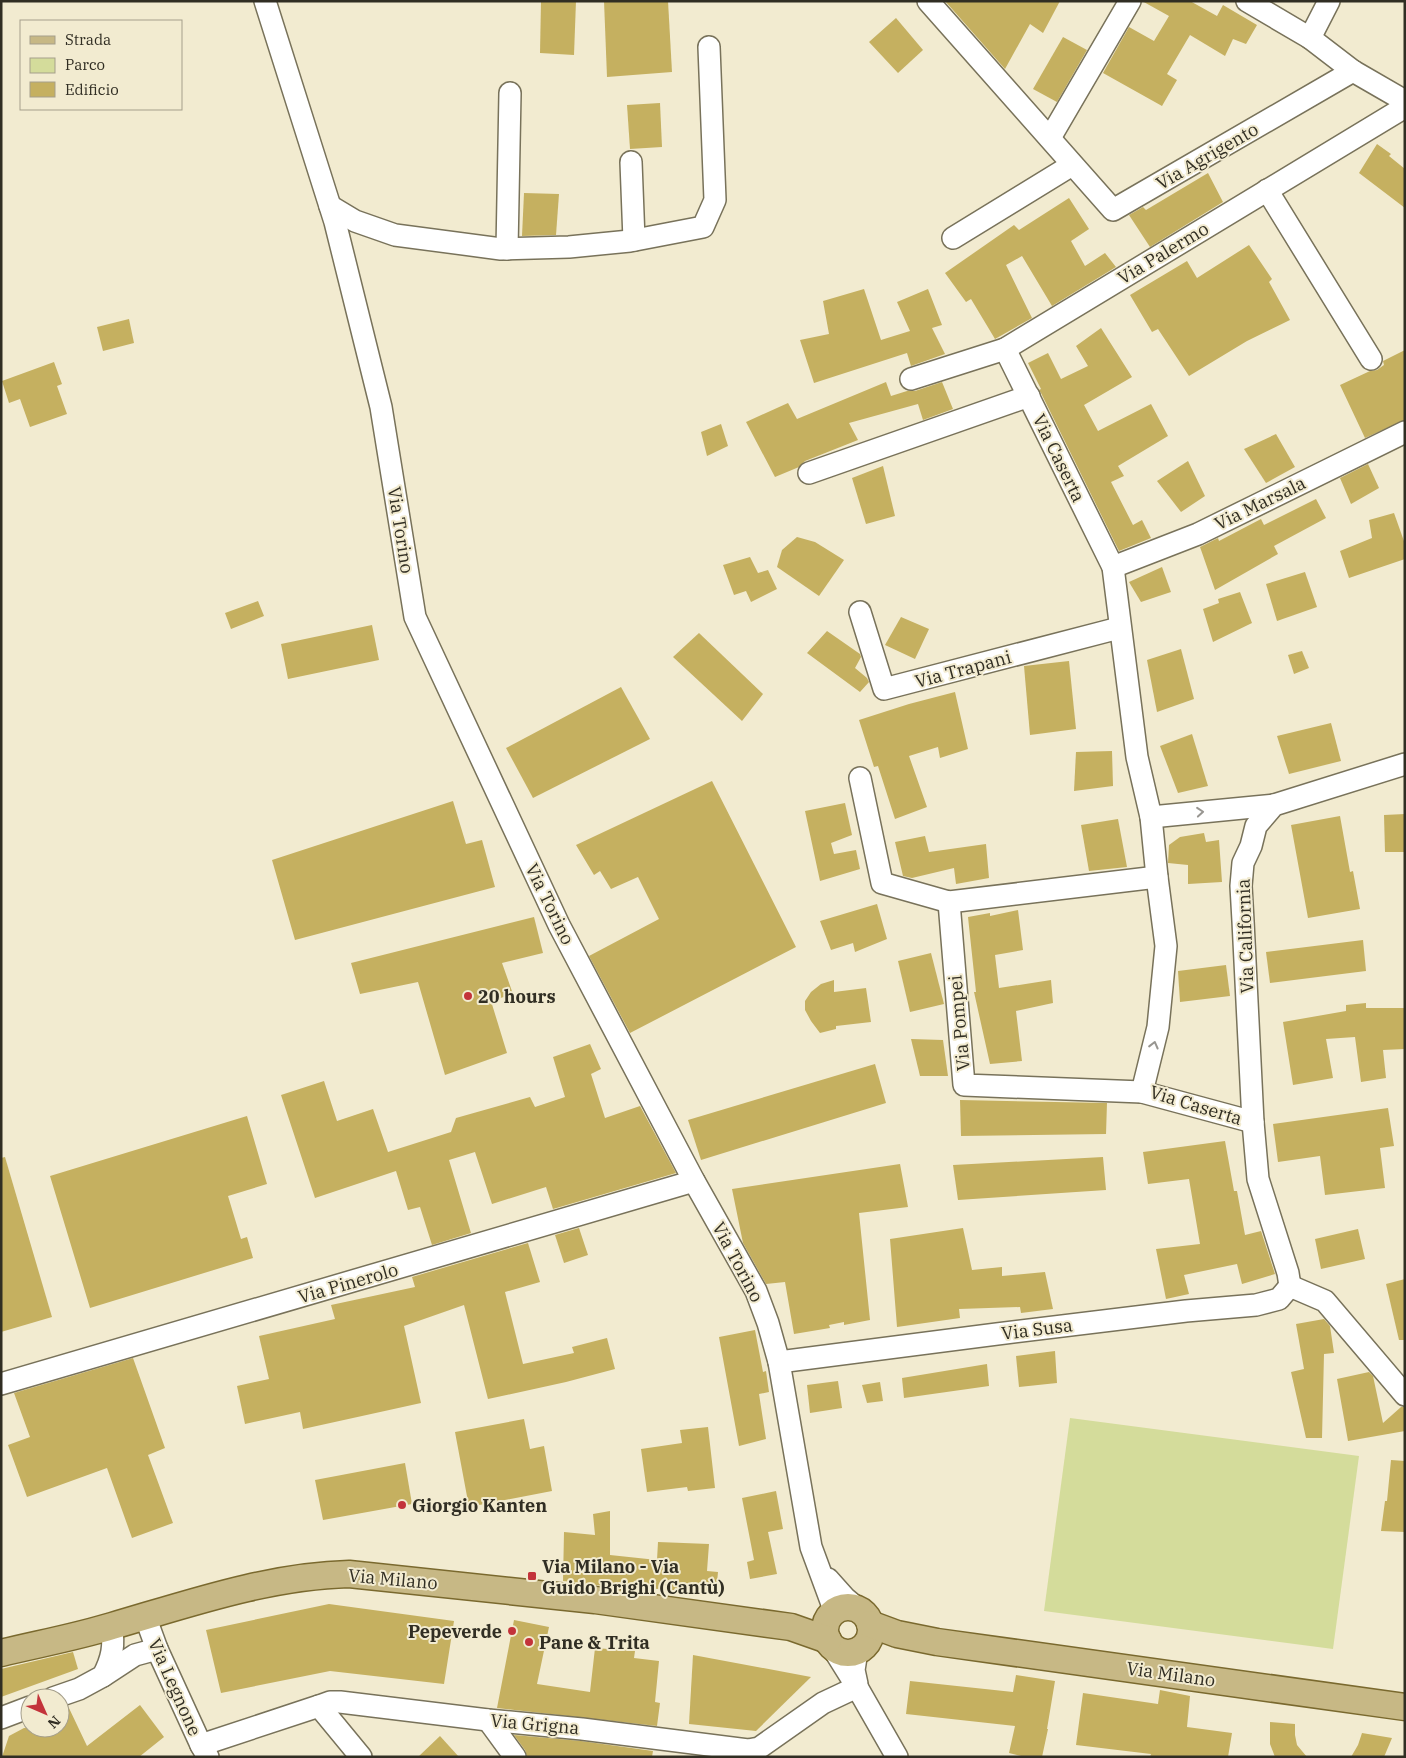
<svg xmlns="http://www.w3.org/2000/svg" width="1406" height="1758" viewBox="0 0 1406 1758" font-family="'IBM Plex Serif',serif">
<style>
.green{fill:#d4dc9b}
.building{fill:#c5b060}
.lines{fill:none;stroke-linecap:round;stroke-linejoin:round}
.minor-casing{stroke:#78725a;stroke-width:24}
.major-casing{stroke:#7a692e;stroke-width:29}
.minor{stroke:#fff;stroke-width:21}
.major{stroke:#c7b885;stroke-width:26}
.oneway{stroke:#989691}
.poi-dot{fill:#c3333a;stroke:#f2ebd0;stroke-width:2}
.labels{text-anchor:middle;dominant-baseline:central;stroke-width:4;stroke-linejoin:round;paint-order:stroke}
.street-label{font-size:18px;fill:#312e23;stroke:#f2ebd0}
.poi-label{font-size:18px;font-weight:bold;fill:#312e23;stroke:#f2ebd0;text-anchor:start}
</style>
<rect width="100%" height="100%" fill="#f2ebd0"/>
<!-- green -->
<path class="green" d="M1070,1418L1359,1456L1333,1649L1044,1611Z"/>
<!-- building -->
<g class="building">
<path d="M541,1H576L574,55L540,53Z"/>
<path d="M604,1H668L672,72L607,77Z"/>
<path d="M945,1H1060L1043,33L1030,24L1005,69Z"/>
<path d="M1142,1H1190L1217,16L1223,5L1257,25L1246,44L1233,39L1225,56L1190,35L1167,74L1177,80L1162,106L1103,73L1129,27L1154,41L1169,16Z"/>
<path d="M896,18L923,50L898,73L869,42Z"/>
<path d="M1063,37L1087,50L1057,102L1033,89Z"/>
<path d="M660,103L662,147L630,149L627,105Z"/>
<path d="M1377,144L1391,154L1389,156L1405,169V208L1359,173Z"/>
<path d="M1208,173L1223,202L1150,247L1129,215L1143,207L1146,210Z"/>
<path d="M524,193L559,194L556,235L522,236Z"/>
<path d="M1069,198L1089,229L1071,241L1085,266L1105,253L1116,267L1052,306L1022,256L1006,265L1032,318L995,339L971,299L966,302L945,273L1014,225L1019,230Z"/>
<path d="M1249,245L1272,279L1269,282L1290,320L1247,341L1189,376L1158,329L1152,332L1130,295L1187,261L1197,278Z"/>
<path d="M864,289L881,340L910,331L897,302L928,289L942,325L932,328L945,354L911,366L907,353L814,383L800,340L829,334L823,301Z"/>
<path d="M129,319L134,343L103,351L97,327Z"/>
<path d="M1101,328L1132,377L1084,405L1098,431L1151,404L1168,436L1118,466L1124,476L1111,482L1133,525L1142,520L1151,538L1119,551L1041,393L1039,390L1041,389L1028,363L1048,353L1061,379L1088,366L1076,346Z"/>
<path d="M1405,350V420L1365,438L1340,385L1370,371L1377,370L1384,365L1383,361Z"/>
<path d="M54,362L62,384L57,386L67,414L30,427L20,399L9,403L2,381Z"/>
<path d="M886,382L891,396L907,391H915L942,382L953,409L923,420L918,404L849,423L858,440L805,461L799,467L775,477L746,422L788,403L797,419Z"/>
<path d="M721,424L728,446L707,456L701,432Z"/>
<path d="M1276,434L1295,467L1266,483L1244,449Z"/>
<path d="M1188,461L1205,496L1181,512L1157,481Z"/>
<path d="M1368,464L1379,488L1351,504L1340,478Z"/>
<path d="M883,466L895,516L866,524L852,478Z"/>
<path d="M1316,499L1326,518L1274,546L1278,554L1215,590L1200,547L1218,538L1219,541L1261,519L1264,525Z"/>
<path d="M1394,513L1405,544V559L1349,578L1340,551L1372,538L1369,520Z"/>
<path d="M797,537L815,542L844,560L819,596L777,567L782,550Z"/>
<path d="M750,557L758,573L768,570L777,589L751,602L746,591L734,595L723,565Z"/>
<path d="M1162,567L1171,592L1141,602L1129,582Z"/>
<path d="M1305,572L1317,607L1277,621L1266,584Z"/>
<path d="M1240,592L1252,623L1213,642L1203,609L1219,603L1218,599Z"/>
<path d="M258,601L264,616L231,629L225,613Z"/>
<path d="M901,617L929,629L915,659L885,645Z"/>
<path d="M372,625L379,660L288,679L281,644Z"/>
<path d="M827,631L860,654L861,657L855,668L867,678L869,682L860,692L807,653Z"/>
<path d="M699,633L763,694L742,721L673,657Z"/>
<path d="M1181,649L1194,699L1157,712L1147,660Z"/>
<path d="M1302,651L1309,668L1294,674L1288,655Z"/>
<path d="M1069,661L1076,729L1030,735L1024,666Z"/>
<path d="M621,687L650,739L533,798L506,748Z"/>
<path d="M955,692L968,749L940,758L938,747L909,756L927,807L895,819L878,766L874,767L859,720L909,704Z"/>
<path d="M1331,723L1341,761L1289,774L1277,736Z"/>
<path d="M1192,734L1208,786L1178,793L1160,746Z"/>
<path d="M1112,751L1113,786L1074,791L1076,752Z"/>
<path d="M712,781L796,947L630,1033L589,956L659,919L638,877L611,889L600,871L594,875L576,845Z"/>
<path d="M453,801L466,844L482,840L495,887L295,940L272,860Z"/>
<path d="M845,803L852,835L831,843L834,854L856,850L860,869L820,881L805,811Z"/>
<path d="M1405,814V852H1385L1384,815Z"/>
<path d="M1340,816L1350,872L1353,871L1360,909L1308,918L1291,825Z"/>
<path d="M1118,819L1127,867L1089,871L1081,825Z"/>
<path d="M1204,833L1206,842L1219,840L1222,882L1188,884V865L1168,863L1169,845L1180,837Z"/>
<path d="M925,836L929,852L986,844L989,878L956,884L954,868L912,878L903,876L895,842Z"/>
<path d="M877,904L887,939L855,952L853,943L831,950L820,921Z"/>
<path d="M1018,910L1023,950L995,955L999,988L1051,980L1053,1003L1016,1011L1022,1061L990,1064L974,992H976L968,917L990,913V916Z"/>
<path d="M534,917L543,953L502,963L513,994L491,1001L507,1053L445,1075L418,982L360,994L351,963Z"/>
<path d="M1363,940L1366,971L1270,983L1266,952Z"/>
<path d="M931,953L944,1004L910,1012L898,961Z"/>
<path d="M1226,965L1230,996L1180,1002L1178,971Z"/>
<path d="M834,980V992L866,988L871,1022L836,1026V1029L820,1033L811,1021L805,1010V1001L811,992L821,984Z"/>
<path d="M1366,1003V1008H1405V1049L1383,1050L1386,1078L1361,1082L1355,1037L1326,1039L1333,1078L1293,1085L1283,1022L1346,1011V1005Z"/>
<path d="M911,1039L943,1040L948,1076H920Z"/>
<path d="M590,1044L601,1069L591,1074L605,1118L640,1106L676,1173L553,1209L546,1187L492,1204L475,1152L449,1160L471,1233L432,1245L420,1207L408,1210L396,1171L315,1198L281,1095L324,1081L337,1121L373,1109L388,1152L451,1132L456,1118L530,1097L535,1107L565,1097L553,1057Z"/>
<path d="M875,1064L886,1103L701,1160L688,1120Z"/>
<path d="M960,1100L1107,1103L1106,1134L961,1136Z"/>
<path d="M1388,1108L1394,1146L1380,1148L1385,1188L1325,1195L1320,1156L1278,1162L1273,1124Z"/>
<path d="M247,1116L267,1184L228,1196L241,1239L247,1237L253,1258L90,1308L50,1176Z"/>
<path d="M1225,1141L1234,1191H1237L1245,1235L1261,1231L1275,1274L1242,1284L1237,1264L1184,1275L1189,1294L1166,1299L1156,1249L1200,1244L1189,1179L1148,1184L1143,1152Z"/>
<path d="M5,1157L52,1317L1,1332V1158Z"/>
<path d="M1103,1157L1106,1190L958,1200L953,1165Z"/>
<path d="M900,1164L908,1207L859,1213L870,1320L844,1325V1322L829,1325L830,1328L794,1334L785,1282L766,1284L743,1243L732,1189Z"/>
<path d="M579,1228L588,1255L564,1263L555,1235Z"/>
<path d="M963,1228L972,1270L1002,1267V1276L1045,1272L1053,1309L1021,1313L1020,1307L959,1309L960,1318L897,1327L890,1239Z"/>
<path d="M1358,1229L1365,1259L1321,1269L1315,1239Z"/>
<path d="M528,1243L540,1282L505,1292L523,1364L574,1353L572,1347L607,1338L615,1369L566,1382L488,1399L464,1305L404,1326L421,1403L303,1429L300,1412L245,1424L237,1386L269,1379L259,1336L335,1319L331,1305L415,1287L412,1277Z"/>
<path d="M1405,1279V1340H1399L1386,1284Z"/>
<path d="M1324,1319L1330,1326L1334,1353L1324,1354L1322,1438H1306L1291,1372L1304,1369L1296,1324Z"/>
<path d="M755,1330L763,1372L766,1371L769,1392L759,1394L766,1439L739,1446L719,1337Z"/>
<path d="M1055,1351L1057,1383L1019,1387L1016,1356Z"/>
<path d="M133,1358L165,1448L148,1455L173,1523L132,1538L107,1468L27,1497L8,1445L30,1437L14,1393Z"/>
<path d="M987,1364L989,1386L904,1398L902,1378Z"/>
<path d="M1369,1372L1373,1376L1383,1423L1401,1407H1405V1431L1348,1441L1337,1379Z"/>
<path d="M838,1381L842,1408L810,1413L807,1385Z"/>
<path d="M880,1382L883,1401L867,1403L862,1385Z"/>
<path d="M524,1419L530,1449L544,1446L552,1491L469,1507L455,1432Z"/>
<path d="M708,1427L715,1488L688,1491L687,1487L647,1492L641,1449L682,1443L680,1430Z"/>
<path d="M1391,1460L1405,1461V1532L1381,1531L1385,1501H1387Z"/>
<path d="M405,1463L412,1504L323,1520L315,1480Z"/>
<path d="M776,1491L783,1529L768,1532L777,1574L750,1579L747,1562L754,1560L742,1498Z"/>
<path d="M610,1511V1555L657,1560L658,1542L709,1544L707,1571L718,1572L716,1593L644,1588V1591L563,1581L564,1532L595,1535L593,1514Z"/>
<path d="M329,1604L454,1621L444,1684L330,1671L221,1693L206,1630Z"/>
<path d="M514,1620L549,1627L537,1684L590,1692L595,1648L635,1651L634,1658L659,1661L655,1702L660,1703L657,1726L497,1708Z"/>
<path d="M73,1652L78,1669L1,1697V1669Z"/>
<path d="M693,1655L811,1677L756,1731L689,1724Z"/>
<path d="M1016,1675L1055,1681L1047,1729H1048L1042,1757H1025L1009,1753L1015,1726L906,1714L910,1681L1013,1692Z"/>
<path d="M1160,1690L1190,1696L1187,1727L1232,1733L1228,1757H1150L1151,1754L1076,1745L1083,1693L1158,1704Z"/>
<path d="M140,1705L164,1737L139,1757H2L9,1736L24,1728H60V1709L68,1706L87,1746Z"/>
<path d="M1270,1722L1295,1724V1735L1297,1745L1307,1757H1275L1270,1744Z"/>
<path d="M1362,1733L1392,1738L1384,1757H1351L1358,1745Z"/>
<path d="M514,1735L581,1741L653,1751L652,1757H527L525,1750Z"/>
<path d="M440,1736L459,1757H418Z"/>
</g>
<g class="lines">
<!-- minor casing -->
<g class="minor-casing">
<g id="minor">
<path d="M265,1L335,222L381,407L415,617L559,925L694,1181L756,1291L768,1323L779,1362L811,1547L835,1612"/>
<path d="M928,1L1113,210L1353,71"/>
<path d="M1247,1L1310,38L1353,71L1405,101"/>
<path d="M1310,38L1329,1"/>
<path d="M1050,138L1130,1"/>
<path d="M631,162L634,240"/>
<path d="M1267,190L1371,359"/>
<path d="M330,206L355,221L395,235L501,249L569,247L630,241L703,227L715,200L709,47"/>
<path d="M953,238L1072,165"/>
<path d="M507,249L510,93"/>
<path d="M1005,349L1113,567L1137,757L1151,817L1157,877L1166,946L1158,1027L1142,1092"/>
<path d="M911,379L1005,349L1405,107"/>
<path d="M809,473L1029,396"/>
<path d="M1113,567L1198,534L1405,432"/>
<path d="M860,612L884,689L1119,628"/>
<path d="M860,778L882,883L949,902L1157,877"/>
<path d="M1151,817L1274,805"/>
<path d="M949,902L964,1085L1142,1092L1253,1122"/>
<path d="M1290,1286L1288,1273L1258,1179L1253,1122L1243,921L1241,886L1243,863L1251,846L1256,826L1274,805L1405,764"/>
<path d="M1290,1286L1325,1301L1405,1395"/>
<path d="M779,1362L997,1334L1186,1311L1256,1305L1279,1299L1290,1286"/>
<path d="M1,1384L694,1181"/>
<path d="M828,1579L845,1598L857,1608"/>
<path d="M145,1616L157,1649L201,1745L208,1757"/>
<path d="M832,1647L857,1687L897,1757"/>
<path d="M103,1676L135,1655L157,1649"/>
<path d="M857,1684L854,1670L857,1651"/>
<path d="M53,1698L79,1689L103,1676C112,1659 115,1645 111,1626"/>
<path d="M319,1706L361,1757"/>
<path d="M1,1718L30,1707"/>
<path d="M488,1720L515,1757"/>
<path d="M201,1745L319,1706L330,1702H340L488,1720L582,1729L748,1750L759,1748L823,1703L857,1687"/>
</g>
</g>
<!-- major casing -->
<g class="major-casing">
<g id="major">
<circle cx="848" cy="1630" r="23"/>
<path d="M870,1624L897,1634L937,1642L1405,1707"/>
<path d="M1,1653C38,1644 76,1637 112,1626C188,1604 268,1576 349,1574L595,1600L791,1627L828,1640"/>
</g>
</g>
<!-- minor -->
<use href="#minor" class="minor"/>
<!-- major -->
<use href="#major" class="major"/>
</g>
<!-- one-way arrows -->
<defs><path id="oneway-chevron" d="M-2-3.5L2.5 0L-2 3.5" fill="none" stroke-width="1.6" stroke-linecap="round" stroke-linejoin="round" transform="scale(1.25)"/></defs>
<g class="oneway">
<use href="#oneway-chevron" transform="translate(1200 812) rotate(-5)"/>
<use href="#oneway-chevron" transform="translate(1154 1045) rotate(-76)"/>
</g>
<!-- markers -->
<g class="poi-dot">
<circle cx="468" cy="996" r="5"/>
<circle cx="402" cy="1505" r="5"/>
<rect x="527" y="1571" width="10" height="10" rx="2.5"/>
<circle cx="512" cy="1631" r="5"/>
<circle cx="529" cy="1642" r="5"/>
</g>
<g class="labels">
<!-- street labels -->
<g class="street-label">
<text transform="translate(1207 156) rotate(-30)">Via Agrigento</text>
<text transform="translate(1163 253) rotate(-31)">Via Palermo</text>
<text transform="translate(1059 458) rotate(64)">Via Caserta</text>
<text transform="translate(1260 503) rotate(-26)">Via Marsala</text>
<text transform="translate(401 530) rotate(81)">Via Torino</text>
<text transform="translate(963 669) rotate(-15)">Via Trapani</text>
<text transform="translate(550 904) rotate(64)">Via Torino</text>
<text transform="translate(1245 936) rotate(-92)">Via California</text>
<text transform="translate(959 1023) rotate(-95)">Via Pompei</text>
<text transform="translate(1196 1105) rotate(17)">Via Caserta</text>
<text transform="translate(738 1262) rotate(62)">Via Torino</text>
<text transform="translate(348 1283) rotate(-16)">Via Pinerolo</text>
<text transform="translate(1037 1329) rotate(-7)">Via Susa</text>
<text transform="translate(393 1579) rotate(5)">Via Milano</text>
<text transform="translate(1171 1674) rotate(8)">Via Milano</text>
<text transform="translate(175 1687) rotate(66)">Via Legnone</text>
<text transform="translate(535 1724) rotate(5)">Via Grigna</text>
</g>
<!-- poi labels -->
<g class="poi-label">
<text x="478" y="996">20 hours</text>
<text x="412" y="1505">Giorgio Kanten</text>
<text x="542" y="1566">Via Milano - Via<tspan x="542" dy="21">Guido Brighi (Cantù)</tspan></text>
<text x="502" y="1631" text-anchor="end">Pepeverde</text>
<text x="539" y="1642">Pane &amp; Trita</text>
</g>
</g>
<!-- border -->
<rect width="1406" height="1758" fill="none" stroke="#312e23" stroke-width="5"/>
<!-- legend -->
<rect x="20" y="20" width="162" height="90" fill="#f2ebd0" stroke="#a59f8b"/>
<rect x="30" y="36" width="25" height="8" fill="#c7b885" stroke="#a59f8b"/>
<text x="65" y="45" font-size="15" fill="#312e23">Strada</text>
<rect x="30" y="58" width="25" height="15" fill="#d4dc9b" stroke="#a59f8b"/>
<text x="65" y="70" font-size="15" fill="#312e23">Parco</text>
<rect x="30" y="82" width="25" height="15" fill="#c5b060" stroke="#a59f8b"/>
<text x="65" y="95" font-size="15" fill="#312e23">Edificio</text>
<!-- north arrow -->
<g transform="translate(45 1713) rotate(135)"><circle r="24" fill="#f2ebd0" stroke="#a59f8b"/>
<path d="M0-4L9 19L0 12L-9 19Z" fill="#c3333a"/>
<text y="-8" font-size="14" font-weight="bold" text-anchor="middle" fill="#312e23">N</text>
</g>
</svg>
